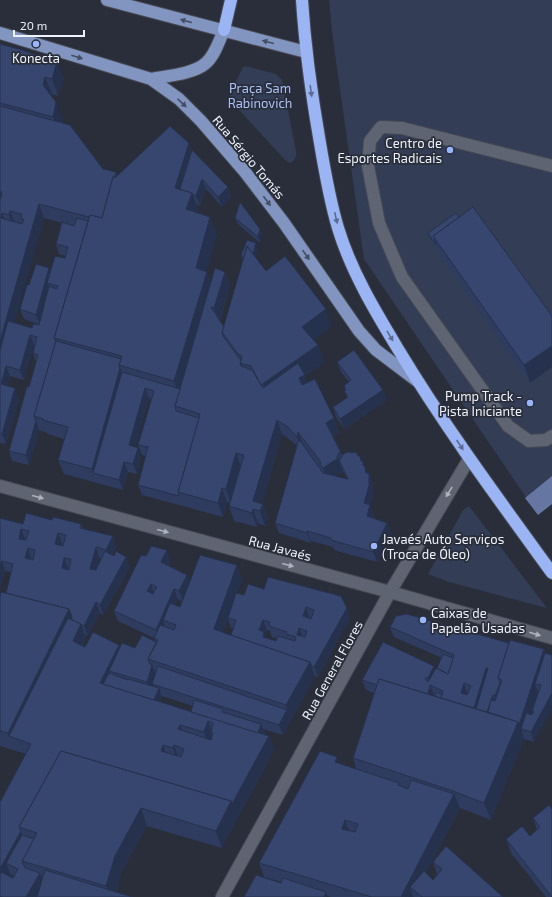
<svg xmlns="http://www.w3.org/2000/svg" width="552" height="897" viewBox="0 0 552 897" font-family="'Exo 2',sans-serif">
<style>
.green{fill:#333d56}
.water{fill:#6576a2}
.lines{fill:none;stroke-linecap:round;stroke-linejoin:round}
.minor-casing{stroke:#474b55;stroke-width:14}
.major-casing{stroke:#474b55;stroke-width:14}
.highway-casing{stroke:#474b55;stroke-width:14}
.minor{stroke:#5e6471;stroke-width:12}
.major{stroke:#8294c0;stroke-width:12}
.highway{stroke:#9ab4f4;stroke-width:12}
.wall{fill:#2f3c5f;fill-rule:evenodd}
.shaded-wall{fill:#26314e}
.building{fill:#37466f;stroke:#26314e;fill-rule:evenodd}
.oneway{fill:#444d62}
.oneway2{fill:#5c6a8e}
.oneway3{fill:#adb2bc}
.poi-dot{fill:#99b5fd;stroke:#292e3a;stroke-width:1.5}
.labels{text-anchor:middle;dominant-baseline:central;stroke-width:3.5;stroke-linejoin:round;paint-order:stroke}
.poi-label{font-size:13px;fill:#eef2fa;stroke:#292e3a;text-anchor:end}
.park-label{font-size:13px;fill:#aac0f7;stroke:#292e3a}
.street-label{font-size:13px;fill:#eef2fa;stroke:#292e3a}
</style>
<rect width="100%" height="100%" fill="#292e3a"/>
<!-- green -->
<g class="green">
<path d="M329,0H552V504L538,515L364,259L333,40Z"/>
<path d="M243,67L245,66L276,74L282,80L296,151C297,157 295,161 290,163L285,160L230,100V93Z"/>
<path d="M469,506L547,608L449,582L428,574L463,510Z"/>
</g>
<!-- water -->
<path class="water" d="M552,476V504L538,515L525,498Z"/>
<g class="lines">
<!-- minor casing -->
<g class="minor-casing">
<g id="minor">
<path d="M552,166L402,128L381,127L370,141L368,166L379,223L402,277L508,426L529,441L546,440L552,436"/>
<path d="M0,486L390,592L552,638"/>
<path d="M222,897L390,592L469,459"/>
</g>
</g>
<!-- major casing -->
<g class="major-casing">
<g id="major">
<path d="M107,0L306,52"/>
<path d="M0,33L151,79L179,99L201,121L245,172L284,223L359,331L376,350L417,381"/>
<path d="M151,79C166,76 194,74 206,63C215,55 219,41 224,30"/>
</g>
</g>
<!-- highway casing -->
<g class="highway-casing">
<g id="highway">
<path d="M302,0C305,46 311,91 319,137C324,167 329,198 338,228C351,271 375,311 398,349C445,427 499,500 552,573"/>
<path d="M224,30L231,0"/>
</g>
</g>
<!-- minor -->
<use href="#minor" class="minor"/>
<!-- major -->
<use href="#major" class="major"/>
<!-- highway -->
<use href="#highway" class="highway"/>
</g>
<!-- wall -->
<g class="wall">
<path d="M0,44L64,79L58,96L52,94L51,96L62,119L61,122L103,169L116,172L117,176L192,150L228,187L231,197L222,207L206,189L200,206L196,204L199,211L198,213L210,217L217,235L206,271L207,272L211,282L225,272L230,286L220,321L224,327L243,260L241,255L258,248L255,257L266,271L332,326L314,340L318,345L324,362L305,376L307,383L334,418L339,433L333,436L342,455L357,453L368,473H369L373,483V496L370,505L374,515L373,518L387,523L391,533L377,562L334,550L333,547L311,541V543L279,533L275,523L297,446L293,442L282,434L262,504H263L268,518L265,526L258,523L257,527L234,521L229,506L230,503L227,502L223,517L142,495L138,485L146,456L142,455L138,445L151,399L149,398L135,447L138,448L141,458L137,474L128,472L123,490L64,474L58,460L64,439L48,434L47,433L39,430L29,465L12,461L9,451L29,387L36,362L33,353L35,346L34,345L24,380L10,376L7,386L15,388L19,399L6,444L0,443ZM44,218L62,223L56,244L59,254L66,256L65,258L51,272L49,268L29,285L20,309L24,319L40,325H39L32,328L14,322ZM343,471L347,479L336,476L343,472Z"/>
<path d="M459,217L552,316V367L530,383L439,253L438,249L437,250L430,238L428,233Z"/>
<path d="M235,218L260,229L262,234L260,243L237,223Z"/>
<path d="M337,362L383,390L387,400L344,429L336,417L333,407L347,398L344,391H345L344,386L349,382L341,372Z"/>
<path d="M0,518L23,524L52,520L81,524L83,528L116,546L112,555L114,556L126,557L130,567L103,615L100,613L88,636L85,634L86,639L83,646L85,647L120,648H135L155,642L154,638L118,621L114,611L146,556L171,560L168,566L187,575L189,582L242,579L237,593L244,595L264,589L347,608L350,618L318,677L315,676L283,735L263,729L265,734L264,735L269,736L274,750L222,848L147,826L121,873L116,892L37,895L36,897H0L26,754L0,746V597L6,593L11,572L5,571L0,589ZM99,558H101L97,568ZM178,599L182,601L180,607L175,605ZM228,619L231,628H233L231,635L223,632ZM267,630L270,631L272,637L277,638L276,641L267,639L265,634ZM162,696L193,706L191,712L161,702L162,698ZM10,874L14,876L13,878L9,876Z"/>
<path d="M390,627L509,643L545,653L534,742L524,739L491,820L460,808L426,873L433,880L437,874L433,862L503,897H414V896L413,897H331L281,883L282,882L264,877L259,863L337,757L340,764L356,769L353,758L374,693L366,690L362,680L434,666L435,670L437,668L442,658L394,637Z"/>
<path d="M552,809V897H546L511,853L506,839L530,836L537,830L533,818Z"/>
</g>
<!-- shaded-wall -->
<g class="shaded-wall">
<path d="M57,62L64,79L58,96L52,79Z"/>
<path d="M45,77L52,94L49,103L43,85Z"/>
<path d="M56,102L62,119L59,135L53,117Z"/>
<path d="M189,143L195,160L186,192L175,188Z"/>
<path d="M202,179L206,189L200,206L196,196Z"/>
<path d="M228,187L231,197L222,207L218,197Z"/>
<path d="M0,190L7,208L2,213L8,227L0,233Z"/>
<path d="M192,193L199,211L193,226L186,209Z"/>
<path d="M39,204L44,218L0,373V341Z"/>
<path d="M10,211L15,225V229L9,215Z"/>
<path d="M210,217L217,235L202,286L196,268Z"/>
<path d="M260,229L262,234L260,243L258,237Z"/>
<path d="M256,243L258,248L253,265L251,260Z"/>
<path d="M49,268L53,278L47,283L50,289L40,325L36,315Z"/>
<path d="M207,272L213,289L180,397L174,381Z"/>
<path d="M225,272L230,286L219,322L214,308Z"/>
<path d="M326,309L332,326L309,344L302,327Z"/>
<path d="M30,335L34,345L24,380L20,370Z"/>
<path d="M318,345L324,362L305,376L310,389L270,402L263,384Z"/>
<path d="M552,346V367L530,383L524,365Z"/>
<path d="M6,366L10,376L4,394L1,384Z"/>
<path d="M120,368L126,382L93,473L92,469Z"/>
<path d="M15,388L19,399L6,444L2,434Z"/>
<path d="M145,388L149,398L133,455L129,445Z"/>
<path d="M383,390L387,400L344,429L340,419Z"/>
<path d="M334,418L339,433L331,437L326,423Z"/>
<path d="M277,420L282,434L260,511L253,501Z"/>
<path d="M36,421L39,430L29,465L26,455Z"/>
<path d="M298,432L304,447L302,451L297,437Z"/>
<path d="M138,448L141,458L137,474L133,464Z"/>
<path d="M236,453L241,467L231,504L226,489Z"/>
<path d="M338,458L343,472L328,482L323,468Z"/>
<path d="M363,461L369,477V473L373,483V496L369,508L370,505L374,515L370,526L367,516L364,503Z"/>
<path d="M124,462L128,472L123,490L119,480Z"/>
<path d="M222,488L227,502L223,517L218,503Z"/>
<path d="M263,504L268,518L265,526L260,511Z"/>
<path d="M253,509L258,523L257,527L252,513Z"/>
<path d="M387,523L391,533L377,562L373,552Z"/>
<path d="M21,529L25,539L23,549L19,539Z"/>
<path d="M307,531L311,541V543L307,533Z"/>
<path d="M58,533L62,543L59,554L55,544Z"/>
<path d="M113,536L116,546L109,560L106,550Z"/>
<path d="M96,547L99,558L94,579L90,569Z"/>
<path d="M28,548L31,558L29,569L25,558Z"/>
<path d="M167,550L171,560L165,572L161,562Z"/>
<path d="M126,557L130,567L103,615L100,605Z"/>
<path d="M64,558L68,568L65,578L62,568Z"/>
<path d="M2,561L5,571L0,589V566Z"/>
<path d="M237,565L242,579L228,618V619L222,636L214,629Z"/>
<path d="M187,575L191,585L183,601L179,591Z"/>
<path d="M151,584L154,594L151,602L147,591Z"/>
<path d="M174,589L178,599L168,622L163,620L165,628L160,640L156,630Z"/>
<path d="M96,602L100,613L88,636L84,626Z"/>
<path d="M306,607L309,617L307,626L303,616Z"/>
<path d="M347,608L350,618L318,677L314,667Z"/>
<path d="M69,609L73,621L9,736L8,733Z"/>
<path d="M263,620L267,630L265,634L268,642L266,647L259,630Z"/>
<path d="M81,624L86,639L78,655L73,641Z"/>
<path d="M299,628L303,638L297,635Z"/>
<path d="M119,645L124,659L109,671L113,681L109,690L100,683Z"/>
<path d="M544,649L549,663L535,684L539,694L532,711L533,712L527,731L521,729L524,739L491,820L484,803Z"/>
<path d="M310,662L315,676L283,735L279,725L287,710L286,705Z"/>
<path d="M152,665L156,675L151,692L147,682Z"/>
<path d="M434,666L437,677L430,685L428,678Z"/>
<path d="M486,668L490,678L480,711L472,714Z"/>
<path d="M464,683L467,693L464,703L461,693Z"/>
<path d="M500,683L503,693L499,706L495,696Z"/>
<path d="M430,685L434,695L429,710L426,700Z"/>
<path d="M159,688L162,698L157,713L153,703Z"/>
<path d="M552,693V710L534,742L531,732Z"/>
<path d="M493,695L496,705L487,715Z"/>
<path d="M208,721L212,733L211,732L212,737L210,746L204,732Z"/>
<path d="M261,724L265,734L260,746L256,736Z"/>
<path d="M180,725L185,739L178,729Z"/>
<path d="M269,736L274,750L222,848L216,831L231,801Z"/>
<path d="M163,745L168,759L161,751Z"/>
<path d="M174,745L179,760L178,762L173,748Z"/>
<path d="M337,757L343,771L335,762Z"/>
<path d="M454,794L460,808L416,892L410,887L413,897H401Z"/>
<path d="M141,808L147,826L121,873L114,897H110L106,886L115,856Z"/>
<path d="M345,820L350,834L342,829Z"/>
<path d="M21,831L25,845L6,863L10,873V874L0,893V869Z"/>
<path d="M40,873L44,883L36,897H26Z"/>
<path d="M326,892L327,897H324Z"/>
</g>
<!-- building -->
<g class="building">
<path d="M0,44L19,49L57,62L52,79L45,77L43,85L56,102L53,117L0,103Z"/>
<path d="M0,106L70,125L103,169L116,172L115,177H113L102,218L90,215L89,217L39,204L0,341V200L2,194L0,190ZM10,211L22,214L21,219H24L22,224L1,218L2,213L9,215Z"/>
<path d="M170,126L189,143L175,188L192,193L186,209L210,217L196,268L207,272L174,381L119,365L122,356L54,338L90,215L102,218L113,177L115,178Z"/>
<path d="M192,150L228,187L218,197L202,179L196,196L193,194L192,193L180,189Z"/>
<path d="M240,202L260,229L258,237L235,218Z"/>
<path d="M473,207L552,316V346L524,365L433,236Z"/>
<path d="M456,213L459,217L433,236L436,244H435L428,233Z"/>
<path d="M77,218L88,221L54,338L56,341L34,416L36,421L26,455L9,451L27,386L29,387L38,355L33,353L37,337L30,335L20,370L6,366L1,384L15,388L2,434H0V350L8,321L32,328L33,324L39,325L49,286L57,289L58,286L47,283L55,256L65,258L68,247L56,244L62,222L74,226Z"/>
<path d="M247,240L256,243L253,254L247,246L244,257L241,255Z"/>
<path d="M247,246L266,271L285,256L326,309L302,327L318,345L261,385L251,366L240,363L242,356L238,354L222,332Z"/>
<path d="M36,264L49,268L36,315L20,309L27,285H29Z"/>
<path d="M215,268L225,272L214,308L211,307L224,327L222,332L223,336L239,358L241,359L240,363L241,366L252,370L263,388L298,363L305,375L299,378L302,385L315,379L334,418L326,423L341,453H338L339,455L337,456L338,458L323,468L320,464L321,462L298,432L297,437L288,427L277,420L253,501L263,504L260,511L253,509L252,513L229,506L244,455L236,453L226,489L222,488L218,503L178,492L200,414L175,406Z"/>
<path d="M56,341L121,359L119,365L120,368L92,469L58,460L68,427L43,420L44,419L34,416Z"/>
<path d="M354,350L383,390L340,419L333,407L348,397L344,391L346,390L344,389L346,388L344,386L351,380L337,362Z"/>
<path d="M122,372L180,389L175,406L176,411L199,418L178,492L179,496L138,485L148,447L138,445L154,391L145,388L129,445L138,448L133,464L124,462L119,480L93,473Z"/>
<path d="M299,439L323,473L348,479L339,460L341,459L340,457H342V455L347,452L357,453L358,456H360L361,461H363V465L365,467L366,473H369V486L364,503L370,505L367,516L387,523L373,552L331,540V538L307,531V533L275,523Z"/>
<path d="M26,513L52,520L53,517L81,524L80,528L113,536L106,550L96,547L90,569L96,570L105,551L114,556L116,551L126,557L100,605L96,602L84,626L71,619L72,617L69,609L6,593L13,564L2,561L0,566V518L23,524ZM21,529L29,531L26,540L19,539ZM58,533L66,535L63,546L55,544ZM28,548L35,550L33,560L25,558ZM64,558L71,559L69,570L62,568Z"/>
<path d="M151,546L167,550L161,562L187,575L179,591L174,589L156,630L114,611L141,555L146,556ZM151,584L157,587L153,594L147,591Z"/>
<path d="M200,555L237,565L214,629L310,662L286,705L148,659L158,640L154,638L160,625L174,630L176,625L163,620L170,603L180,607Z"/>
<path d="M268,577L341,596L347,608L314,667L312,666L310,662L222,632L231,635L236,620L228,618L236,593L244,595L248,584L264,589ZM306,607L314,610L311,619L303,616ZM263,620L270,622L269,626L287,632L286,634L296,637L295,641L278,636L276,641L263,637L264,632L259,630ZM299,628L307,631L305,637L297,635Z"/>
<path d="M1,592L69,609L8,733L0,731V597Z"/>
<path d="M407,614L509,643L498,678L500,683L495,696L493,695L487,712L476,709L488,668H486L474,708L441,698L443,691L430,685L428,694L379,679L377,685L362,680L383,642L434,666L428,678L426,677L425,679L428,682L436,668L448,674L454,655L390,627L396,616ZM464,683L471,686L467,695L461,693Z"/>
<path d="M68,618L81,624L73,641L85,647L93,632L119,645L100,683L269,736L232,804L231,801L61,751L19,827L21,831L0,869V802L31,744L9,736ZM208,721L213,723L211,732L213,733L211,740L178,729L180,725L204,732ZM163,745L173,748L174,745L184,749L181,757L161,751Z"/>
<path d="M142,635L156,642L148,659L150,664L152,665L147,682L109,671L122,643L135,648Z"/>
<path d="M510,640L544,649L519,725L518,722L488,712L491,700L495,701L502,680L498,678Z"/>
<path d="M545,653L552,655V693L531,732L521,729L526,713L532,715L534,711H532L541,685L535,684Z"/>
<path d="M443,654L453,658L448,674L437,668Z"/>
<path d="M158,666L287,710L279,725L152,684Z"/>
<path d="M109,673L128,680V679L159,688L154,700L103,684Z"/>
<path d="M379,679L518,722L484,803L453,791L353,758Z"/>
<path d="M436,692L442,695L441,698L435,696Z"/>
<path d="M194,700L223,709L222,712L261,724L258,733L191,712Z"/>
<path d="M61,751L231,801L216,831L141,808L115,856L106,886L22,861L37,833L19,827Z"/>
<path d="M320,751L337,757L335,762L399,783L398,785L408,789L411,780L454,794L401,897H372L259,863ZM345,820L358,824L355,832L342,829Z"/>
<path d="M549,805L552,809V897L506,839L522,826L530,836L540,827L533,818Z"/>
<path d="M22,835L34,839L22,861L25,868L40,873L26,897H2L1,896L0,897V875L1,872L13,878L18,869L6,863Z"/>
<path d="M446,846L503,897H422L410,887L424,871L433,880L442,869L433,862Z"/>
<path d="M45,870L132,897H37Z"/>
<path d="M256,875L281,883L283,878L326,892L324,897H244Z"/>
</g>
<!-- one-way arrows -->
<defs><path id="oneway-solid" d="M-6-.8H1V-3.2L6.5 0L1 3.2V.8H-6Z"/></defs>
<g class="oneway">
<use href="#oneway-solid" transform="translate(186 21) rotate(-165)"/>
<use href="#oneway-solid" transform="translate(268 42) rotate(-165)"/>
<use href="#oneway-solid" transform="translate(77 57) rotate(17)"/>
<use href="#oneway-solid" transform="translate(182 103) rotate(43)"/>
<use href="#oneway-solid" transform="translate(267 201) rotate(53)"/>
<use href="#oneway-solid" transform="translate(306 255) rotate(55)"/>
</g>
<g class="oneway2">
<use href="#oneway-solid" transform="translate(311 91) rotate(82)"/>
<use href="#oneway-solid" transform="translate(336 218) rotate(77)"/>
<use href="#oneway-solid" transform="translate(390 336) rotate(59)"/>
<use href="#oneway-solid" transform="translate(460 445) rotate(56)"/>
</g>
<g class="oneway3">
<use href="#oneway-solid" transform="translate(449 492) rotate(121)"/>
<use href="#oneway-solid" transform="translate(38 497) rotate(15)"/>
<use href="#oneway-solid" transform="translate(163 531) rotate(15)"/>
<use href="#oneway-solid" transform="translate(288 565) rotate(15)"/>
<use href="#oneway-solid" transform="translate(535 634) rotate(16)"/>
</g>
<!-- markers -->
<g class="poi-dot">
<circle cx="36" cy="44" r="4"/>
<circle cx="450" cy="150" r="4"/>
<circle cx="530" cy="403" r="4"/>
<circle cx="374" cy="546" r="4"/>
<circle cx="423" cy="620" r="4"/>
</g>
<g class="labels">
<!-- poi labels -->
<g class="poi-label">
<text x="36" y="58" text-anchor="middle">Konecta</text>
<text x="442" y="143">Centro de<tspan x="442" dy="15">Esportes Radicais</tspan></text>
<text x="522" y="396">Pump Track -<tspan x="522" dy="15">Pista Iniciante</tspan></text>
<text x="382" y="539" text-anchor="start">Javaés Auto Serviços<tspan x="382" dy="15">(Troca de Óleo)</tspan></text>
<text x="431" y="613" text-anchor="start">Caixas de<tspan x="431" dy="15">Papelão Usadas</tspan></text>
</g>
<!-- park labels -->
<g class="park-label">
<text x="260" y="88">Praça Sam<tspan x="260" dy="15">Rabinovich</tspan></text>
</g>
<!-- street labels -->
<g class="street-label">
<text transform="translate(249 157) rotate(50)">Rua Sérgio Tomás</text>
<text transform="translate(280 548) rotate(15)">Rua Javaés</text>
<text transform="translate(332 670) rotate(-61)">Rua General Flores</text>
</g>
</g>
<!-- scale -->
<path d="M14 30v6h70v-6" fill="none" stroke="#eef2fa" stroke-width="2"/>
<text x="20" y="30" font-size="12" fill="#eef2fa" stroke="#292e3a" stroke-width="3" paint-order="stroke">20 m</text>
</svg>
